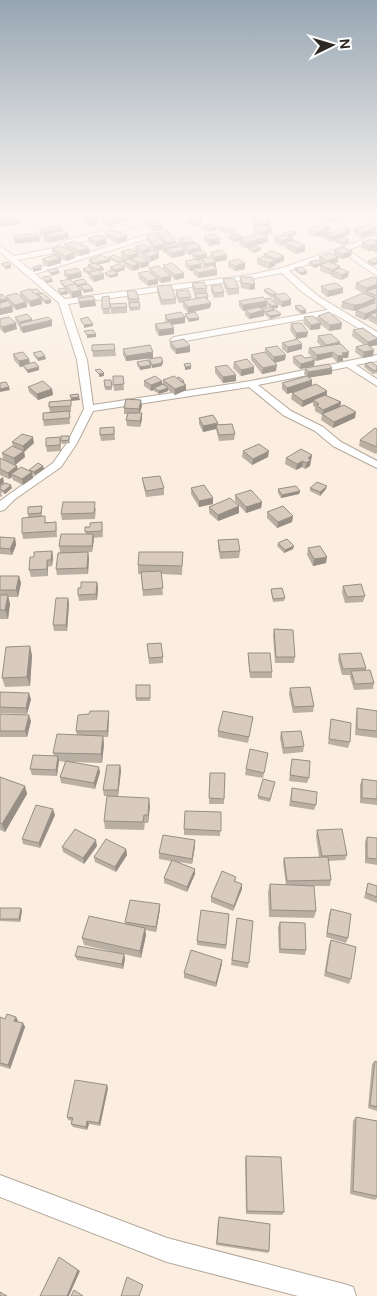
<svg xmlns="http://www.w3.org/2000/svg" width="377" height="1296" viewBox="0 0 377 1296" font-family="'DM Sans',sans-serif">
<style>
.lines{fill:none;stroke-linecap:round;stroke-linejoin:round}
.street-casing{stroke:#b4a89c;stroke-width:2}
.secondary-casing{stroke:#b4a89c;stroke-width:2}
.street{fill:#fff;fill-rule:evenodd}
.secondary{fill:#fbe4ca;fill-rule:evenodd}
.wall{fill:#baafa3;fill-rule:evenodd}
.shaded-wall{fill:#978e85}
.building{fill:#d8cbbe;stroke:#978e85}
</style>
<rect width="100%" height="100%" fill="#fbeee1"/>
<g class="lines">
<!-- street casing -->
<g class="street-casing">
<g id="street">
<path d="M158,216H171L74,244L59,252L18,260L31,270L153,233L160,235L35,274L65,299L250,275L282,268L377,235V239L348,250L377,270V276L342,252L289,271L318,296L377,332V339L334,314L174,343L170,340L174,337L328,310L301,291L282,273L250,279L68,304L87,360L93,405L251,381L377,355V361L356,365L377,379V386L347,367L258,385L291,411L323,427L341,442L377,461V468L333,446L315,431L283,415L249,387L93,411L77,443L61,467L15,499L4,510L0,511V501L53,463L67,443L84,409L77,360L59,303L0,252V246L14,256L54,248L68,240Z"/>
<path d="M0,1175L167,1238L344,1284L353,1287L356,1296H298L167,1262L0,1197Z"/>
</g>
</g>
<!-- secondary casing -->
<g class="secondary-casing">
<path id="secondary" d="M350,216H363L377,223V229Z"/>
</g>
<!-- street -->
<use href="#street" class="street"/>
<!-- secondary -->
<use href="#secondary" class="secondary"/>
</g>
<!-- wall -->
<g class="wall">
<path d="M86,216H95V217L98,219V224L89,226L84,222V217Z"/>
<path d="M100,216H128V221L118,223L117,222V224L107,226L100,220Z"/>
<path d="M278,216H295L288,220Z"/>
<path d="M310,216H346L345,219L331,223L323,220V217L316,219Z"/>
<path d="M373,216H377V219L372,218Z"/>
<path d="M145,217L162,225V230L154,231L145,222Z"/>
<path d="M188,221L202,223L194,226L188,224Z"/>
<path d="M253,221H270V226H268L272,228V233L265,236L268,237V242L245,248L239,245L240,240L234,242L229,239V236L243,239L256,235L253,233V228L256,227L252,226Z"/>
<path d="M202,227L216,229L210,232L202,229Z"/>
<path d="M219,228L235,232L231,234L219,231Z"/>
<path d="M309,229L330,231L327,232L330,233L349,235L343,238L349,243L342,245L335,242V240L332,242L321,237L322,235L316,237L308,234Z"/>
<path d="M354,229L376,233L361,238L354,235Z"/>
<path d="M39,230H63L69,238L49,243L44,241V237L39,235Z"/>
<path d="M105,232L127,241L118,244L105,237Z"/>
<path d="M157,233L176,243L184,249V248L179,244V239L194,244L201,247V251L207,254V258L210,257L211,252L227,255V260L216,262L215,267L217,269V275L198,278L193,274V271H190L185,266V261L194,259L192,257V254L189,255L185,252V255L172,258L167,255V253H164L162,251V250L154,251L146,240V235L157,234ZM201,260V264L204,267H201L198,261Z"/>
<path d="M283,233H296L295,235L289,237L293,238L292,241L305,246V251L296,254L285,248V245L281,246L274,242V237L282,235Z"/>
<path d="M204,236L220,239V244L209,246L204,241Z"/>
<path d="M88,238L106,239L107,244L97,247L89,243Z"/>
<path d="M377,238V253L372,251V250L368,251L361,247L362,242L375,241V239Z"/>
<path d="M64,244L89,248L90,253L81,256L74,254L75,258L66,261L61,258V263L48,267L43,264L42,259L54,255L52,254V249L65,248Z"/>
<path d="M135,247L151,251L159,258L150,262H149V266L141,268H139V269L133,271L123,266V263L120,264L124,267L125,270L116,272L118,276L110,278L105,275V273L111,270H110V267L119,264L110,260V262L98,265L103,267L104,270L100,271L104,279L94,282L89,278V275L83,271V269L88,267V265L92,264L89,262V260L109,259V257L126,259L121,257V252L135,251ZM138,254L143,256V257L138,256Z"/>
<path d="M248,248H261V250L253,253L248,250Z"/>
<path d="M334,251L351,256L342,259L338,258V262L334,264L340,266V268L348,277L341,280L332,277L333,275H331L320,271V266L314,268L308,265L309,262L319,261V257L333,255Z"/>
<path d="M264,254L284,256V261L275,264V266L269,269L257,264V259L264,256Z"/>
<path d="M377,257V264L373,266L367,264L368,261L377,258Z"/>
<path d="M228,262L245,269L235,271L228,267Z"/>
<path d="M163,265L184,273V278L175,280L171,276V281L161,283L158,280V284L148,286L139,279L138,273L150,272L149,268L163,269Z"/>
<path d="M295,268L307,271V274L301,275L295,271Z"/>
<path d="M64,271L82,277L70,280L74,283V281L87,283V284L93,291L84,293L80,288V287H78L81,290L82,296L72,298L68,292V294L61,295L58,292V289L64,288L61,284L60,281L68,280L64,276Z"/>
<path d="M240,277H252L255,289L250,290L241,288L240,283Z"/>
<path d="M377,278V301H375V302H377V325L368,320L369,318L364,320L355,316L356,310L353,311L341,308L342,302L366,294L355,289L356,283Z"/>
<path d="M223,279L239,288V294L228,295L223,284Z"/>
<path d="M192,283L207,288V293L208,297V300L211,303L210,308L188,313L183,307V303H179L176,296V291L191,297V300L196,299L192,288Z"/>
<path d="M157,286L176,299V304L161,305L157,292Z"/>
<path d="M211,286L224,292V297L214,298L211,291Z"/>
<path d="M321,286L343,288V293L327,297L321,292Z"/>
<path d="M264,290L291,299V305L282,307L273,301L274,298H272L264,292Z"/>
<path d="M127,291L139,299L140,310L130,311L127,297Z"/>
<path d="M20,292L41,294L51,300V303L46,304L41,300L42,304L31,307L26,302L27,307L16,310L12,307L13,312L0,315L6,298V296H20Z"/>
<path d="M109,296L110,314H103L102,297Z"/>
<path d="M265,299L278,308H273L274,309V311L281,314L280,316L270,319L264,314V316L249,319L245,315V310L243,311L239,306V301ZM267,305L270,307L263,309L261,308L267,307Z"/>
<path d="M110,304L127,307V313L111,314Z"/>
<path d="M295,306L306,313L301,314L295,309Z"/>
<path d="M185,314L199,320L189,322L185,317Z"/>
<path d="M165,315L185,323L172,325L174,328V334L159,336L155,330V324L166,322L165,321Z"/>
<path d="M318,316L341,329L329,331L320,324V329L310,330L303,323L304,317L317,320Z"/>
<path d="M15,317L32,319V321L52,326L23,333L20,330L19,326L16,322Z"/>
<path d="M0,319L17,329L4,333L0,329Z"/>
<path d="M291,324L307,337L296,339L290,330Z"/>
<path d="M353,330L377,338V345L369,347L373,356L363,358L355,352L356,347L364,345L352,336Z"/>
<path d="M318,336L340,342V344L348,358H343V361L337,362L332,357L316,361L308,353L309,348L321,346L317,342Z"/>
<path d="M170,342L190,352L176,354L170,347Z"/>
<path d="M282,343L302,344V349L287,353L282,349Z"/>
<path d="M114,344L116,356L93,357L92,345Z"/>
<path d="M265,348L285,360L275,363L276,371L262,374L251,360V355L265,352Z"/>
<path d="M123,349L153,358L126,361L123,355Z"/>
<path d="M33,353L46,359L38,361L34,356Z"/>
<path d="M13,354L29,359L30,364L39,367V370L28,373L24,368L23,366L20,367L14,360Z"/>
<path d="M293,357L314,366L307,368H332V374L309,377L312,380V386L327,391V396L341,402L340,406L355,418L333,428L321,420L322,415L315,411V407L313,406V402L302,407L291,399L292,393L307,388L287,394L282,389V383L306,376L304,374L305,368L300,369L293,363Z"/>
<path d="M149,359L163,361V364H162V366L152,368L151,365V368L140,370L137,365V362H149Z"/>
<path d="M234,362L254,373L241,376L233,368Z"/>
<path d="M365,364L377,366V373L373,374L364,367Z"/>
<path d="M215,367L236,381L223,383L215,373Z"/>
<path d="M113,376H123L124,390L114,391Z"/>
<path d="M177,378L184,381L186,390L175,395L168,390V391L159,394L154,391V390L151,391L144,386V381H162V385H163V380Z"/>
<path d="M104,380H111L112,390H105Z"/>
<path d="M28,387L52,389L53,395L38,400L29,392Z"/>
<path d="M71,406V412H69L70,424L44,426L43,420L50,412L49,407Z"/>
<path d="M142,406L140,413H142V419L140,427L127,426L126,420L127,414H124V408Z"/>
<path d="M199,418L218,425L235,434L234,440L219,441L216,429L203,432L199,424Z"/>
<path d="M114,427L115,440L101,441L100,435Z"/>
<path d="M377,429V453L376,454L359,446L360,440Z"/>
<path d="M69,436L70,443L62,444L61,441Z"/>
<path d="M60,437L61,443V451L47,452L46,446Z"/>
<path d="M12,442L34,443L24,452L25,457L15,465L3,459L2,453L13,446Z"/>
<path d="M243,451L268,457L252,465L242,457Z"/>
<path d="M312,455L310,466L305,469L302,467L296,470L285,464L286,458Z"/>
<path d="M0,458L17,466L18,469L29,471L43,466L44,469L35,475L32,474L33,478L23,485L13,480L12,477L9,479L0,475Z"/>
<path d="M142,478L164,488V495L146,497L143,484Z"/>
<path d="M0,487L12,488L5,494L1,492L2,496L0,497Z"/>
<path d="M191,488L213,498V504L199,507L191,494Z"/>
<path d="M310,488L326,489L320,496L310,491Z"/>
<path d="M278,489L300,491L299,494L281,498L278,493Z"/>
<path d="M235,495L262,502L261,508L246,513L235,501Z"/>
<path d="M42,506V516L46,522H56L57,537L23,539L22,533L28,517V514Z"/>
<path d="M209,507L239,513L218,521L209,513Z"/>
<path d="M96,508L95,519L62,520L61,514Z"/>
<path d="M267,512L293,516L292,522L277,528L267,518Z"/>
<path d="M102,522L103,537L93,538L92,552H88L89,558L88,574L57,575L56,569L60,552L59,546L86,534L85,527H90Z"/>
<path d="M0,537L15,538L16,545L12,555L0,554Z"/>
<path d="M218,540L240,551L239,558L220,559L218,546Z"/>
<path d="M278,543L293,549L284,553L277,546Z"/>
<path d="M308,548L326,563L313,566L307,555Z"/>
<path d="M52,551L53,557L52,566L48,567V576L31,577L29,570L34,557Z"/>
<path d="M183,552L182,575L161,574L163,595L143,596L141,574H138V565Z"/>
<path d="M0,576H19L21,583L18,597H8L10,604L8,619H0Z"/>
<path d="M97,582L98,588L97,600L79,601L78,595L81,588Z"/>
<path d="M343,586L365,596L363,602L345,603L342,592Z"/>
<path d="M271,589L285,598L284,601L273,602L271,592Z"/>
<path d="M68,598L69,604L67,631H54L53,625Z"/>
<path d="M274,629L295,657L294,663H275L273,635Z"/>
<path d="M147,644L163,657V663L149,664Z"/>
<path d="M248,653L272,672V678H250L248,660Z"/>
<path d="M339,654L366,668V670L374,683L373,689L354,690L350,677V675H342L338,660Z"/>
<path d="M32,655L30,686L5,687L2,678Z"/>
<rect x="136" y="685" width="14" height="16"/>
<path d="M290,688L314,706L313,712L293,713L289,694Z"/>
<path d="M0,692L31,699L27,714L0,713Z"/>
<path d="M357,708L377,711V738L355,735L356,714Z"/>
<path d="M0,714L31,721L27,737H0Z"/>
<path d="M109,717L108,737H103L104,744L102,763L71,762L100,772L95,789L61,783L60,777L65,762L59,761L57,776L32,775L30,769L54,755L53,753L77,735L76,731Z"/>
<path d="M253,717L248,743L218,737V731Z"/>
<path d="M331,719L350,742L348,748L328,744Z"/>
<path d="M281,732L304,746L303,752L283,754L280,738Z"/>
<path d="M268,753L263,778L245,775L246,769Z"/>
<path d="M292,759L309,778L307,783L289,781Z"/>
<path d="M120,765L121,771L118,796H104L103,790Z"/>
<path d="M210,773H225L224,804H209Z"/>
<path d="M0,777L25,786L27,794L5,832L0,830Z"/>
<path d="M362,779L377,781V805L360,803V785Z"/>
<path d="M274,785L270,802L258,799V796Z"/>
<path d="M292,788L316,805L314,810L289,806Z"/>
<path d="M150,806L148,823H145L144,830L105,829L104,821Z"/>
<path d="M221,812L220,836L184,835V829Z"/>
<path d="M55,815L40,848L23,844L22,839Z"/>
<path d="M317,830L347,855L345,860L328,861L331,880L330,886H314L316,911L314,918L269,917L268,892L270,884L286,885L283,863L284,858L319,857L316,836Z"/>
<path d="M367,837L377,838V865L365,863V842Z"/>
<path d="M97,846L84,864L63,852L62,847Z"/>
<path d="M195,846L192,864L178,862L195,874L187,892L164,883V878L171,861L159,859V853Z"/>
<path d="M126,849L127,855L116,872L95,862L94,857Z"/>
<path d="M236,877L235,882L242,889L233,911L211,902V897Z"/>
<path d="M368,883L377,886V903L364,898Z"/>
<path d="M160,904V909L156,932L145,930L146,935L141,958L84,945L82,938L126,924L125,922Z"/>
<path d="M0,908H21L22,911L20,922L0,921Z"/>
<path d="M331,909L348,938L346,943L326,937L329,914Z"/>
<path d="M229,914L226,949L197,945V941Z"/>
<path d="M237,918L253,921L248,968L231,965Z"/>
<path d="M280,922L306,950L305,955L279,953L278,927Z"/>
<path d="M331,940L351,979L349,984L324,976L329,945Z"/>
<path d="M124,954L125,959L123,969L77,960L75,956Z"/>
<path d="M222,964L216,987L184,978V973Z"/>
<path d="M0,1017L5,1019L16,1017L18,1021V1022L23,1023L25,1027L10,1069L0,1066Z"/>
<path d="M375,1061L377,1062V1111L368,1108L372,1064Z"/>
<path d="M108,1088L100,1126L89,1124L87,1130L73,1127L71,1124L72,1121L68,1120L67,1117Z"/>
<path d="M356,1117L377,1121V1198L375,1200L350,1194L353,1121Z"/>
<path d="M246,1156L284,1212L282,1215L246,1214L245,1159Z"/>
<path d="M218,1219L269,1251L268,1253L216,1245Z"/>
</g>
<!-- shaded-wall -->
<g class="shaded-wall">
<path d="M128,216V221L118,223V218Z"/>
<path d="M288,216H295L288,220Z"/>
<path d="M317,216H323L316,219Z"/>
<path d="M338,216H341V220L331,223L332,218Z"/>
<path d="M346,216L345,219L341,220L342,218Z"/>
<path d="M19,219L20,224L0,227V222Z"/>
<path d="M98,219V224L89,226V221Z"/>
<path d="M117,219V224L107,226L106,221Z"/>
<path d="M202,220V223L194,226V223Z"/>
<path d="M270,221V226L262,229V224Z"/>
<path d="M162,225V230L154,231V226Z"/>
<path d="M330,226V231L316,237L317,232Z"/>
<path d="M216,227V229L210,232V229Z"/>
<path d="M63,228V233L44,236V233Z"/>
<path d="M272,228V233L261,237V232Z"/>
<path d="M376,228V233L361,238L362,233Z"/>
<path d="M235,230V232L231,234V232Z"/>
<path d="M350,230L349,235L336,240H335L332,242V237Z"/>
<path d="M68,233L69,238L49,243L48,238Z"/>
<path d="M296,233L295,235L287,238V236Z"/>
<path d="M39,236L40,241L15,244L14,239Z"/>
<path d="M127,236V241L118,244L117,239Z"/>
<path d="M243,237V240L234,242V239Z"/>
<path d="M268,237V242L245,248L246,243Z"/>
<path d="M293,238L292,244L285,243V245L281,246V241Z"/>
<path d="M106,239L107,244L97,247L96,242Z"/>
<path d="M220,239V244L209,246L210,240Z"/>
<path d="M349,240V243L342,245L343,243Z"/>
<path d="M176,242V246L180,245V250L167,249V253H164V248L161,246L162,250L154,251V246L164,244L165,248H167V243Z"/>
<path d="M194,242V247L185,246V243Z"/>
<path d="M377,243V248H372V250L368,251L369,246Z"/>
<path d="M305,246V251L296,254L297,248Z"/>
<path d="M201,247V253L192,252V254L189,255V250Z"/>
<path d="M89,248L90,253L81,256L80,251Z"/>
<path d="M151,248V253L143,254V256V251Z"/>
<path d="M261,248V250L253,253V250Z"/>
<path d="M185,250V255L172,258V253Z"/>
<path d="M352,251L351,256L342,259L343,254Z"/>
<path d="M74,253L75,258L66,261L65,256Z"/>
<path d="M138,253V258H131V260L129,261V256Z"/>
<path d="M159,253V258L150,262V257Z"/>
<path d="M207,254V260L201,258V260L196,261V256Z"/>
<path d="M227,255V260L215,262V257Z"/>
<path d="M284,256V261L276,264V259Z"/>
<path d="M338,257V262L327,266L328,261Z"/>
<path d="M61,258V263L48,267V262Z"/>
<path d="M110,259V262L96,265L95,263Z"/>
<path d="M276,260L275,266L269,269V263Z"/>
<path d="M149,261V266L141,268L140,263Z"/>
<path d="M216,262V267L206,269V264Z"/>
<path d="M377,262V264L373,266V263Z"/>
<path d="M245,263V269L235,271V266Z"/>
<path d="M323,263L322,265L314,268V265Z"/>
<path d="M139,264V269L133,271L132,266Z"/>
<path d="M201,264V270L193,269V271H190V266Z"/>
<path d="M11,265V268L5,269V267Z"/>
<path d="M340,266V272L333,271V275H331L332,270Z"/>
<path d="M41,267L42,270L33,272V269Z"/>
<path d="M103,267L104,270L98,272L97,269Z"/>
<path d="M124,267L125,270L115,273V270Z"/>
<path d="M217,269V275L198,278V273Z"/>
<path d="M59,271L60,273L51,276L50,273Z"/>
<path d="M307,271V274L301,275V273Z"/>
<path d="M81,272L82,277L68,280V275Z"/>
<path d="M349,272L348,277L341,280L342,275Z"/>
<path d="M118,273V276L110,278V276Z"/>
<path d="M184,273V278L175,280V275Z"/>
<path d="M104,274V279L94,282V276Z"/>
<path d="M171,276V281L161,283V278Z"/>
<path d="M52,279L53,282L46,283V281Z"/>
<path d="M158,279V284L148,286V281Z"/>
<path d="M87,283V285L80,286V287H78L77,285Z"/>
<path d="M250,284H255V289L250,290Z"/>
<path d="M377,284V290L366,291V294L367,288Z"/>
<path d="M343,288V293L327,297L328,291Z"/>
<path d="M93,289V291L84,293V290Z"/>
<path d="M81,290L82,296L72,298V292Z"/>
<path d="M67,291L68,294L61,295V293Z"/>
<path d="M41,298L42,304L31,307L30,301Z"/>
<path d="M375,298L374,303L362,309L353,311L354,305Z"/>
<path d="M7,299L8,304L0,306V300Z"/>
<path d="M291,299V305L282,307V302Z"/>
<path d="M51,300V303L46,304L45,301Z"/>
<path d="M95,300L96,306L80,308L79,302Z"/>
<path d="M267,301V307L243,311V305Z"/>
<path d="M26,302L27,307L16,310L15,305Z"/>
<path d="M211,303L210,308L188,313V307Z"/>
<path d="M278,305V308L271,309L272,306Z"/>
<path d="M12,306L13,312L0,315V309Z"/>
<path d="M377,309V314L369,315V318L364,320L365,314Z"/>
<path d="M264,310V316L249,319L250,314Z"/>
<path d="M306,310V313L301,314V311Z"/>
<path d="M281,314L280,316L270,319V316Z"/>
<path d="M185,317V323L168,325V320Z"/>
<path d="M199,318V320L189,322V319Z"/>
<path d="M32,319L33,325L52,320V326L23,333L20,322Z"/>
<path d="M16,323L17,329L4,333L2,327Z"/>
<path d="M321,323L320,329L310,330L311,325Z"/>
<path d="M342,323L341,329L329,331L330,325Z"/>
<path d="M93,324V326L84,328V325Z"/>
<path d="M174,328V334L159,336V330Z"/>
<path d="M308,332L307,337L296,339V333Z"/>
<path d="M96,334V337L87,338V335Z"/>
<path d="M377,339V345L367,347L368,342Z"/>
<path d="M340,342L339,348L326,350V345Z"/>
<path d="M302,344V349L287,353L288,347Z"/>
<path d="M190,346V352L176,354V349Z"/>
<path d="M374,350L373,356L363,358L364,352Z"/>
<path d="M153,352V358L126,361V356Z"/>
<path d="M333,352L332,357L316,361L317,355Z"/>
<path d="M349,352L348,358H343V361L337,362L338,356L342,353Z"/>
<path d="M286,355L285,360L273,363L274,357Z"/>
<path d="M45,356L46,359L38,361V358Z"/>
<path d="M29,359L30,365L20,367L19,361Z"/>
<path d="M315,360L314,366L300,369L301,364Z"/>
<path d="M163,361V364H162V366L152,368V365Z"/>
<path d="M151,365V368L140,370V367Z"/>
<path d="M277,365L276,371L262,374L263,368Z"/>
<path d="M191,366V369L185,370V367Z"/>
<path d="M39,367V370L28,373L27,370Z"/>
<path d="M254,367V373L241,376V370Z"/>
<path d="M332,368V374L307,378L308,372Z"/>
<path d="M104,373V376L99,377V374Z"/>
<path d="M236,375V381L223,383V377Z"/>
<path d="M312,380V386L287,394V388Z"/>
<path d="M162,381L163,387L154,388V390L151,391V385Z"/>
<path d="M186,385V390L175,395V389Z"/>
<path d="M9,387L10,390L0,392V389Z"/>
<path d="M168,388V391L159,394V391Z"/>
<path d="M52,389L53,395L38,400L37,394Z"/>
<path d="M327,391L326,397L313,400V402L302,407L303,401Z"/>
<path d="M79,397L80,400L71,401V398Z"/>
<path d="M141,400L142,406L139,415V409Z"/>
<path d="M341,402L340,408L323,415V410Z"/>
<path d="M356,412L355,418L333,428L334,422Z"/>
<path d="M142,413V419L140,427V421Z"/>
<path d="M218,423V429L216,425V429L203,432V426Z"/>
<path d="M33,437L34,443L24,452L23,446Z"/>
<path d="M24,451L25,457L15,465L14,458Z"/>
<path d="M269,451L268,457L252,465L253,459Z"/>
<path d="M312,455L310,466L305,469L308,458Z"/>
<path d="M303,461L302,467L296,470L297,464Z"/>
<path d="M17,466L18,472L11,474L12,477L9,479L8,473Z"/>
<path d="M43,466L44,469L35,475L34,472Z"/>
<path d="M32,472L33,478L23,485L22,479Z"/>
<path d="M3,477L4,483L0,486V479Z"/>
<path d="M11,485L12,488L5,494L4,491Z"/>
<path d="M327,486L326,489L320,496V492Z"/>
<path d="M300,491L299,494L281,498L282,495Z"/>
<path d="M213,498V504L199,507V501Z"/>
<path d="M262,502L261,508L246,513V507Z"/>
<path d="M239,506V513L218,521V515Z"/>
<path d="M293,516L292,522L277,528L278,522Z"/>
<path d="M93,534L94,540L92,552V546Z"/>
<path d="M15,538L16,545L12,555L10,549Z"/>
<path d="M294,546L293,549L284,553L285,550Z"/>
<path d="M52,551L53,557L52,566L51,560Z"/>
<path d="M88,552L89,558L88,574L87,568Z"/>
<path d="M327,557L326,563L313,566L314,559Z"/>
<path d="M47,560L48,567V576L47,569Z"/>
<path d="M19,576L21,583L18,597L16,590Z"/>
<path d="M97,582L98,588L97,600L96,594Z"/>
<path d="M8,595L10,604L8,619L5,610Z"/>
<path d="M68,598L69,604L67,631L66,625Z"/>
<path d="M30,646L32,655L30,686L27,677Z"/>
<path d="M29,693L31,699L27,714L26,708Z"/>
<path d="M109,711V717L108,737L107,731Z"/>
<path d="M29,715L31,721L27,737L25,731Z"/>
<path d="M103,736L104,744L102,763L101,754Z"/>
<path d="M58,756L59,761L57,776L56,770Z"/>
<path d="M120,765L121,771L118,796V790Z"/>
<path d="M99,767L100,772L95,789L94,783Z"/>
<path d="M25,786L27,794L5,832L2,824Z"/>
<path d="M149,798L150,806L148,823V815Z"/>
<path d="M53,809L55,815L40,848L39,843Z"/>
<path d="M96,840L97,846L84,864L83,858Z"/>
<path d="M195,840V846L192,864V859Z"/>
<path d="M126,849L127,855L116,872L115,867Z"/>
<path d="M195,869V874L187,892V887Z"/>
<path d="M242,884V889L233,911L234,906Z"/>
<path d="M160,904V909L156,932V927Z"/>
<path d="M21,908L22,911L20,922L19,919Z"/>
<path d="M145,928L146,935L141,958L140,951Z"/>
<path d="M124,954L125,959L123,969L122,964Z"/>
<path d="M222,960V964L216,987V983Z"/>
<path d="M16,1017L18,1021L16,1025L14,1021Z"/>
<path d="M23,1023L25,1027L10,1069L8,1065Z"/>
<path d="M107,1085L108,1088L100,1126L99,1123Z"/>
<path d="M87,1121L89,1124L87,1130L86,1127Z"/>
<path d="M59,1257L80,1271L69,1296H67Z"/>
</g>
<!-- building -->
<g class="building">
<path d="M17,216L19,219L0,222V219Z"/>
<path d="M86,216H94L98,219L89,221L84,217Z"/>
<path d="M101,216H114L117,219L106,221Z"/>
<path d="M116,216H127L118,218Z"/>
<path d="M152,216L162,225L154,226L145,217Z"/>
<path d="M327,216H338L332,218Z"/>
<path d="M196,218L202,220L194,223L188,221Z"/>
<path d="M261,218L270,221L262,224L253,221Z"/>
<path d="M208,224L216,227L210,229L202,227Z"/>
<path d="M322,224L330,226L317,232L309,229Z"/>
<path d="M57,225L63,228L44,233L39,230Z"/>
<path d="M264,225L272,228L261,232L253,228Z"/>
<path d="M369,225L376,228L362,233L354,229Z"/>
<path d="M223,226L235,230L231,232L219,228Z"/>
<path d="M345,228L350,230L332,237L327,234Z"/>
<path d="M63,230L68,233L48,238L44,236Z"/>
<path d="M114,230L127,236L117,239L105,232Z"/>
<path d="M168,231L176,242L167,243L157,233Z"/>
<path d="M291,231L296,233L287,236L283,233Z"/>
<path d="M327,232L330,233L327,234L326,236L322,235Z"/>
<path d="M37,233L39,236L14,239L13,236Z"/>
<path d="M261,233L268,237L246,243L240,239Z"/>
<path d="M157,234L164,244L154,246L146,235Z"/>
<path d="M214,234L220,239L210,240L204,236Z"/>
<path d="M238,234L243,237L234,239L229,236Z"/>
<path d="M98,235L106,239L96,242L88,238Z"/>
<path d="M284,235L293,238L281,241L274,237Z"/>
<path d="M188,237L194,242L185,243L179,239Z"/>
<path d="M342,237L349,240L343,243L335,240Z"/>
<path d="M371,239L377,242V243L369,246L362,242Z"/>
<path d="M294,240L305,246L297,248L285,243Z"/>
<path d="M74,241L89,248L80,251L64,244Z"/>
<path d="M177,243L180,245L164,248L161,246Z"/>
<path d="M196,243L201,247L189,250L184,246Z"/>
<path d="M143,244L151,248L143,251L135,247Z"/>
<path d="M61,246L74,253L65,256L52,249Z"/>
<path d="M181,246L185,250L172,253L167,249Z"/>
<path d="M256,246L261,248L253,250L248,248Z"/>
<path d="M343,247L352,251L343,254L334,251Z"/>
<path d="M376,247H377V250L372,248Z"/>
<path d="M130,249L138,253L129,256L121,252Z"/>
<path d="M152,250L159,253L150,257L143,254Z"/>
<path d="M203,250L207,254L196,256L192,252Z"/>
<path d="M222,250L227,255L215,257L211,252Z"/>
<path d="M272,251L284,256L276,259L264,254Z"/>
<path d="M330,253L338,257L328,261L319,257Z"/>
<path d="M55,255L61,258L48,262L42,259Z"/>
<path d="M101,255L110,259L95,263L89,260Z"/>
<path d="M114,255L125,260L119,262L109,257Z"/>
<path d="M140,256L149,261L140,263L131,258Z"/>
<path d="M264,256L276,260L269,263L257,259Z"/>
<path d="M211,257L216,262L206,264L201,258Z"/>
<path d="M376,258H377V262L373,263L368,261Z"/>
<path d="M129,259L139,264L132,266L123,261Z"/>
<path d="M196,259L201,264L190,266L185,261Z"/>
<path d="M238,259L245,263L235,266L228,262Z"/>
<path d="M317,260L323,263L314,265L309,262Z"/>
<path d="M7,262L11,265L5,267L1,264Z"/>
<path d="M329,262L340,266L332,270L320,265Z"/>
<path d="M94,263L103,267L97,269L88,265Z"/>
<path d="M172,263L184,273L175,275L163,265Z"/>
<path d="M119,264L124,267L115,270L110,267Z"/>
<path d="M41,265V267L33,269V267Z"/>
<path d="M213,265L217,269L198,273L193,269Z"/>
<path d="M159,266L171,276L161,278L149,268Z"/>
<path d="M88,267L95,271L89,272L83,269Z"/>
<path d="M301,267L307,271L301,273L295,268Z"/>
<path d="M56,268L59,271L50,273L47,270Z"/>
<path d="M77,268L81,272L68,275L64,271Z"/>
<path d="M340,268L349,272L342,275L333,271Z"/>
<path d="M98,270L104,274L94,276L88,273Z"/>
<path d="M112,270L118,273L110,276L105,273Z"/>
<path d="M148,271L158,279L148,281L138,273Z"/>
<path d="M49,276L52,279L46,281L43,277Z"/>
<path d="M240,277H252L255,284H250L242,283Z"/>
<path d="M373,277L377,278V284L367,288L356,283Z"/>
<path d="M234,278L239,288L228,289L223,279Z"/>
<path d="M70,279L75,284L66,286V287L60,281Z"/>
<path d="M84,279L87,283L77,285L74,281Z"/>
<path d="M204,282L207,288L195,289L192,283Z"/>
<path d="M336,283L343,288L328,291L321,286Z"/>
<path d="M75,284L81,290L72,292L66,286Z"/>
<path d="M88,284L93,289L84,290L80,286Z"/>
<path d="M171,285L176,299L161,300L157,286Z"/>
<path d="M221,285L224,292L214,293L211,286Z"/>
<path d="M65,288L67,291L61,293L58,289Z"/>
<path d="M269,288L277,294L272,295L264,290Z"/>
<path d="M377,288V296L366,291Z"/>
<path d="M30,289L41,298L30,301L20,292Z"/>
<path d="M37,289L41,293L35,294L31,290Z"/>
<path d="M188,290L191,297L179,298L176,291Z"/>
<path d="M127,291H136L139,299H129Z"/>
<path d="M17,293L26,302L15,305L6,296Z"/>
<path d="M43,293L51,300L45,301L38,294Z"/>
<path d="M207,293L208,297L196,298L195,294Z"/>
<path d="M285,293L291,299L282,302L274,295Z"/>
<path d="M363,293L375,298L362,304L354,305L342,302Z"/>
<path d="M2,294L7,299L0,300V295Z"/>
<path d="M93,296L95,300L79,302L78,298Z"/>
<path d="M109,296L110,308L102,309V297Z"/>
<path d="M205,297L211,303L188,307L183,301Z"/>
<path d="M263,297L267,301L243,305L239,301Z"/>
<path d="M270,298L278,305L272,306L266,302L267,301L265,299Z"/>
<path d="M8,301L12,306L0,309V303Z"/>
<path d="M139,302L140,307L130,308L129,303Z"/>
<path d="M377,302V309L365,314L356,310Z"/>
<path d="M126,303L127,307L111,308L110,304Z"/>
<path d="M300,305L306,310L301,311L295,306Z"/>
<path d="M259,307L264,310L250,314L245,310Z"/>
<path d="M271,307L274,309L265,312L263,309Z"/>
<path d="M276,310L281,314L270,316L266,312Z"/>
<path d="M181,312L185,317L168,320L165,315Z"/>
<path d="M195,312L199,318L189,319L185,314Z"/>
<path d="M329,312L342,323L330,325L318,316Z"/>
<path d="M377,312V319L369,315Z"/>
<path d="M27,314L32,319L20,322L15,317Z"/>
<path d="M313,316L321,323L311,325L304,317Z"/>
<path d="M9,317L16,323L2,327L0,325V319Z"/>
<path d="M48,317L52,320L22,327L19,324Z"/>
<path d="M88,317L93,324L84,325L80,319Z"/>
<path d="M170,322L174,328L159,330L155,324Z"/>
<path d="M301,323L308,332L296,333L291,324Z"/>
<path d="M363,328L377,338V339L368,342L353,330Z"/>
<path d="M93,330L96,334L87,335L84,331Z"/>
<path d="M331,334L340,342L326,345L318,336Z"/>
<path d="M184,339L190,346L176,349L170,342Z"/>
<path d="M297,339L302,344L288,347L282,343Z"/>
<path d="M114,344L115,350L92,351V345Z"/>
<path d="M341,344L349,352L342,353L344,355L338,356L333,352L317,355L309,348Z"/>
<path d="M367,344L374,350L364,352L356,347Z"/>
<path d="M150,345L153,352L126,356L123,349Z"/>
<path d="M277,346L286,355L274,357L265,348Z"/>
<path d="M41,351L45,356L38,358L33,353Z"/>
<path d="M23,352L29,359L19,361L13,354Z"/>
<path d="M265,352L277,365L263,368L251,355Z"/>
<path d="M301,355L305,358L311,357L315,360L301,364L293,357Z"/>
<path d="M161,357L163,361L161,362L162,363L152,365L149,359Z"/>
<path d="M247,359L254,367L241,370L234,362Z"/>
<path d="M148,360L151,365L140,367L137,362Z"/>
<path d="M35,362L39,367L27,370L23,365Z"/>
<path d="M371,362L377,366V370L374,371L365,364Z"/>
<path d="M190,363L191,366L185,367L184,364Z"/>
<path d="M329,364L332,368L308,372L305,368Z"/>
<path d="M227,365L236,375L223,377L215,367Z"/>
<path d="M100,369L104,373L99,374L95,370Z"/>
<path d="M113,376H123L124,384L113,385Z"/>
<path d="M155,376L162,381L151,385L144,381Z"/>
<path d="M174,376L186,385L175,389L163,380Z"/>
<path d="M307,376L312,380L287,388L282,383Z"/>
<path d="M179,377L184,381L182,382L177,378Z"/>
<path d="M104,380H111L112,387H105Z"/>
<path d="M43,381L52,389L37,394L28,387Z"/>
<path d="M6,382L9,387L0,389V383Z"/>
<path d="M163,384L168,388L159,391L154,388Z"/>
<path d="M316,384L327,391L303,401L292,393Z"/>
<path d="M78,394L79,397L71,398L70,395Z"/>
<path d="M325,395L341,402L323,410L316,405L319,404L313,400Z"/>
<path d="M126,399L141,400L139,409L124,408Z"/>
<path d="M71,400V406L49,407V402Z"/>
<path d="M344,405L356,412L334,422L322,414Z"/>
<path d="M69,411L70,418L43,420V413Z"/>
<path d="M128,413H142L140,421L126,420Z"/>
<path d="M213,415L218,423L203,426L199,418Z"/>
<path d="M232,424L235,434L219,435L216,425Z"/>
<path d="M114,427V434L100,435V428Z"/>
<path d="M375,428L377,429V447L360,440Z"/>
<path d="M22,434L33,437L23,446L12,442Z"/>
<path d="M61,436H69V440L61,441Z"/>
<path d="M60,437V445L46,446V438Z"/>
<path d="M259,444L269,451L253,459L243,451Z"/>
<path d="M12,446L24,451L14,458L2,453Z"/>
<path d="M301,449L312,455L308,458L311,460L306,463L303,461L297,464L286,458Z"/>
<path d="M0,458L17,466L8,473L0,469Z"/>
<path d="M38,463L43,466L34,472L29,470Z"/>
<path d="M21,467L32,472L22,479L11,474Z"/>
<path d="M160,476L164,488L146,491L142,478Z"/>
<path d="M317,482L327,486L320,492L310,488Z"/>
<path d="M5,483L11,485L4,491L0,489V487Z"/>
<path d="M204,485L213,498L199,501L191,488Z"/>
<path d="M296,486L300,491L282,495L278,489Z"/>
<path d="M251,490L262,502L246,507L235,495Z"/>
<path d="M230,498L239,506L218,515L209,507Z"/>
<path d="M63,502H95L94,513L61,514Z"/>
<path d="M42,506L41,513L28,514V507Z"/>
<path d="M283,506L293,516L278,522L267,512Z"/>
<path d="M45,516V523L56,522V531L22,533V518Z"/>
<path d="M102,522V531L85,532V527H90V523Z"/>
<path d="M61,534H93L92,546H59Z"/>
<path d="M0,537L15,538L10,549L0,548Z"/>
<path d="M238,539L240,551L220,552L218,540Z"/>
<path d="M287,539L294,546L285,550L278,543Z"/>
<path d="M320,546L327,557L314,559L308,548Z"/>
<path d="M52,551L51,560H47V569L29,570L30,557H34V552Z"/>
<path d="M88,552L87,568L56,569L58,553Z"/>
<path d="M139,552H183L182,566L138,565Z"/>
<path d="M161,571L163,588L143,590L141,572Z"/>
<path d="M0,576H19L16,590H0Z"/>
<path d="M81,582H97L96,594L78,595V588H81Z"/>
<path d="M361,584L365,596L347,597L343,586Z"/>
<path d="M282,588L285,598L273,599L271,589Z"/>
<path d="M0,595H8L5,610H0Z"/>
<path d="M56,598H68L66,625H53Z"/>
<path d="M274,629L293,630L295,657H276Z"/>
<path d="M161,643L163,657L149,658L147,644Z"/>
<path d="M30,646L27,677L2,678L6,647Z"/>
<path d="M248,653H270L272,672H250Z"/>
<path d="M361,653L366,668L343,669L339,654Z"/>
<path d="M370,670L374,683L355,684L351,671Z"/>
<rect x="136" y="685" width="14" height="13"/>
<path d="M310,687L314,706L294,707L290,688Z"/>
<path d="M0,692L29,693L26,708L0,707Z"/>
<path d="M357,708L377,711V731L357,729Z"/>
<path d="M90,711H109L107,731H76L78,715L89,714Z"/>
<path d="M223,711L253,717L249,737L218,731Z"/>
<path d="M0,714L29,715L25,731H0Z"/>
<path d="M331,719L351,723L350,742L329,739Z"/>
<path d="M301,731L304,746L284,748L281,732Z"/>
<path d="M57,734L103,736L101,754L53,753Z"/>
<path d="M250,749L268,753L264,773L246,769Z"/>
<path d="M33,755L58,756L56,770L30,769Z"/>
<path d="M292,759L310,761L309,778L290,775Z"/>
<path d="M66,761L99,767L94,783L60,777Z"/>
<path d="M107,765H120L118,790H103Z"/>
<path d="M210,773H225L224,799L209,798Z"/>
<path d="M0,777L25,786L2,824L0,823Z"/>
<path d="M263,779L275,782L270,799L258,796Z"/>
<path d="M362,779L377,781V799L362,798Z"/>
<path d="M292,788L317,792L316,805L291,801Z"/>
<path d="M107,796L149,798L148,815H144L143,822L104,821Z"/>
<path d="M36,805L53,809L39,843L22,839Z"/>
<path d="M185,811L221,812V831L184,829Z"/>
<path d="M75,829L96,840L83,858L62,847Z"/>
<path d="M342,829L347,855L322,856L317,830Z"/>
<path d="M163,835L195,840L192,859L159,853Z"/>
<path d="M367,837L377,838V859L367,858Z"/>
<path d="M106,839L126,849L115,867L94,857Z"/>
<path d="M328,857L331,880L287,881L284,858Z"/>
<path d="M172,860L195,869L187,887L164,878Z"/>
<path d="M222,871L236,877L234,881L242,884L234,906L211,897Z"/>
<path d="M368,883L377,886V897L366,893Z"/>
<path d="M270,884L314,886L316,911L271,910Z"/>
<path d="M130,900L160,904L156,927L125,922Z"/>
<path d="M0,908H21L19,919H0Z"/>
<path d="M331,909L351,914L348,938L327,933Z"/>
<path d="M201,910L229,914L226,945L197,941Z"/>
<path d="M89,916L145,928L140,951L82,938Z"/>
<path d="M237,918L253,921L249,963L232,960Z"/>
<path d="M280,922L305,923L306,950L280,949Z"/>
<path d="M331,940L356,947L351,979L326,972Z"/>
<path d="M78,946L124,954L122,964L75,956Z"/>
<path d="M191,950L222,960L216,983L184,973Z"/>
<path d="M7,1014L16,1017L14,1021L23,1023L8,1065L0,1063V1017L5,1019Z"/>
<path d="M375,1061L377,1062V1107L370,1105Z"/>
<path d="M75,1080L107,1085L99,1123L87,1121L86,1127L71,1124L73,1118L67,1117Z"/>
<path d="M356,1117L377,1121V1196L353,1191Z"/>
<path d="M246,1156L281,1157L284,1212L247,1211Z"/>
<path d="M219,1217L270,1224L269,1251L217,1243Z"/>
<path d="M59,1257L78,1270L67,1296H40Z"/>
<path d="M127,1277L143,1285L139,1296H121Z"/>
<path d="M74,1290L83,1296H71Z"/>
<path d="M0,1292L7,1296H0Z"/>
</g>
<!-- sky -->
<linearGradient id="sky" x2="0" y2="1"><stop stop-color="#97a6b3"/><stop offset="0.54" stop-color="#fdf7f2"/><stop offset="1" stop-color="#fdf7f2" stop-opacity="0"/></linearGradient>
<rect width="377" height="398" fill="url(#sky)"/>
<!-- north arrow -->
<g transform="translate(332 45) rotate(85)" stroke="#fdfdfd" stroke-width="4" paint-order="stroke">
<path d="M0-4L9 19L0 12L-9 19Z" fill="#2d2823"/>
<text y="-8" font-size="14" font-weight="bold" text-anchor="middle" fill="#2d2823">N</text>
</g>
</svg>
